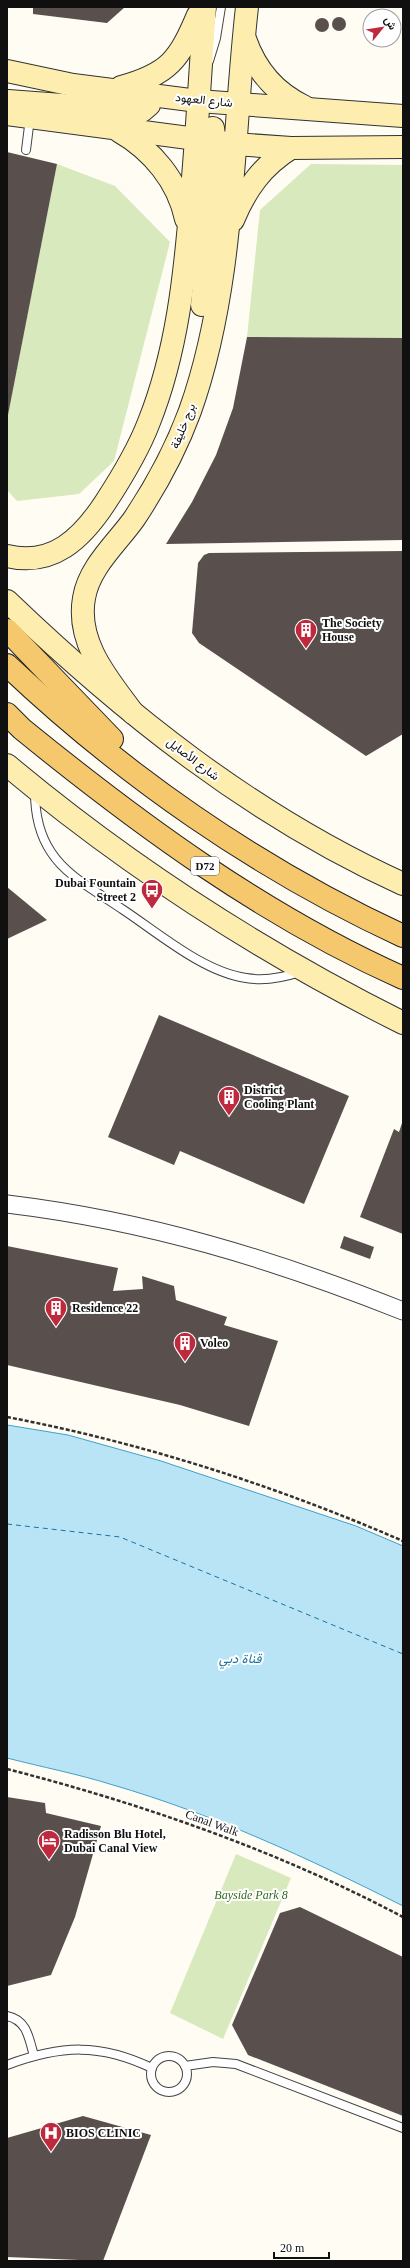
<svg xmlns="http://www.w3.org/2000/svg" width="410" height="2268" viewBox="0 0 410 2268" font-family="'Times New Roman',Vazirmatn,serif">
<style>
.green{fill:#d8e9bd}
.water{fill:#b9e4f5;stroke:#41a0cb}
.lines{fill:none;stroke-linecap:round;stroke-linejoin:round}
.ferry{stroke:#1a72a1;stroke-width:1;stroke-dasharray:5 4;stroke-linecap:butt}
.building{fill:#59504d}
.lane-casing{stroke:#434343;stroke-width:10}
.street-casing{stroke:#434343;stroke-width:19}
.secondary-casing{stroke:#323232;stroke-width:24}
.primary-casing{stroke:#212121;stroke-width:24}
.path{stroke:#323232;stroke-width:2.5;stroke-dasharray:4 2;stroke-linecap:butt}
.lane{stroke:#fff;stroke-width:8}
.street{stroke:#fff;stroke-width:17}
.secondary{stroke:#fdeeb0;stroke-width:22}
.primary{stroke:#f6c86d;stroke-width:22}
.labels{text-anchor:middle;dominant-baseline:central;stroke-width:4;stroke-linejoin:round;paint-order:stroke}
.shield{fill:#fff;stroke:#585858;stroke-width:1}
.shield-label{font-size:11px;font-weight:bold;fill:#101010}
.street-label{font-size:12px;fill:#101010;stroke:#fff}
.poi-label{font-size:12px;font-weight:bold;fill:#101010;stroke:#fff;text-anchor:start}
.park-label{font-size:12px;font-style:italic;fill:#356820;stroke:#fff}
.water-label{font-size:13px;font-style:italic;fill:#1a72a1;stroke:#fff}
</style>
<rect width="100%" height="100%" fill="#fffcf4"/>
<!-- green -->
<g class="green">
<path d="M57,164L115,186L170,242L114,461L79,494L17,501L7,490V419Z"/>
<path d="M311,164L403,165V338L247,337L260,210Z"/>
<path d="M236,1854L291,1878L223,2039L170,2013Z"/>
</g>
<!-- water -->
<path class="water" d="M7,1425L68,1435L161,1461L356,1526L403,1546V1906C310,1859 213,1814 113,1785C78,1774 42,1767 7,1758Z"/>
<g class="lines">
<!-- ferry -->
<path class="ferry" d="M7,1524L120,1537L403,1654"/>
</g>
<!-- building -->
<g class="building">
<path d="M33,7H125L107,23L33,14Z"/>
<circle cx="339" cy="24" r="7"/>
<circle cx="322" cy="25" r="7"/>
<path d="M7,152L57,164L8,415H7Z"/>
<path d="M247,337L403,338V540L166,544L192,502L216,455L233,408Z"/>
<path d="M403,551V734L366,756L199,643L192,633L198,563L204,555L209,553Z"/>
<path d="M7,887L47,920L7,939Z"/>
<path d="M159,1015L349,1096L304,1204L180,1151L174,1165L108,1137Z"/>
<path d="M403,1120V1234L360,1217L394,1129L399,1132Z"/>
<path d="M344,1236L374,1247L370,1259L340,1248Z"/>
<path d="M7,1246L118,1268L113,1291L143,1289L142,1276L174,1286L176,1300L227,1317L224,1325L278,1341L249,1426L180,1405L7,1365Z"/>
<path d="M7,1797L45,1803L46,1813L101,1826L75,1917L51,1975L7,1986Z"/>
<path d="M300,1907L403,1957V2116L248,2055L232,2025L280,1913Z"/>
<path d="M83,2116L151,2135L103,2261L7,2257V2138Z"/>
</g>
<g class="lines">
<!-- lane casing -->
<g class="lane-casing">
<g id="lane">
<path d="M209,61L216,38L221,7"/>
<path d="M26,150L30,118"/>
<path d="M35,792C35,814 39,834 51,852C67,877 98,892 122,909C157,932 203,972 246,978C264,981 282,978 300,972"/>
<path d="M7,2016C27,2020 29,2038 34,2056"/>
<circle cx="169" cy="2074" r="18"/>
<path d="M7,2065C61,2045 100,2043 152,2068"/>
<path d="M185,2066L213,2062L236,2064L403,2128"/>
</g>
</g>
<!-- street casing -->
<g class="street-casing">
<path id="street" d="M7,1204C148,1221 272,1259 403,1311"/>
</g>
<!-- secondary casing -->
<g class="secondary-casing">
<g id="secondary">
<path d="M245,39C256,71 275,93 305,107"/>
<path d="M7,71L73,85L198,101L403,116"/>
<path d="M121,87C169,74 179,60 198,15"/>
<path d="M8,101L142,111L149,105V100L144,93"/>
<path d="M7,114L234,144L291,148L403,147"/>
<path d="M119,131C152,150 178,181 186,219"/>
<path d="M233,220C246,189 262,166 291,148"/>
<path d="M202,305L216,154L213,128"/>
<path d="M7,556C53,567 82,538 105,503C122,477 138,451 149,422C177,352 185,275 191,201C197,136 200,72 205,7"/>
<path d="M7,601C125,714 253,816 403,884"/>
<path d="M133,713C108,679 76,643 84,598C89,567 117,543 134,519C156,486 176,449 190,411C235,285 232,139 247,7"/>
<path d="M7,765C129,867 261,952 403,1023"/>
</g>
</g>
<!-- primary casing -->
<g class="primary-casing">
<g id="primary">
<path d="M7,630L112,739"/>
<path d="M7,665C123,775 258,869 403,936"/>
<path d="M7,714L22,729C140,825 264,916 403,978"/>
</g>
</g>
<!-- path -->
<g class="path">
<path d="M7,1417C143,1443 276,1486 403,1541"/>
<path d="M7,1769C143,1804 278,1851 403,1917"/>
</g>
<!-- lane -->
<use href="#lane" class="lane"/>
<!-- street -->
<use href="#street" class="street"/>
<!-- secondary -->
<use href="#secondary" class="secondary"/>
<!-- primary -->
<use href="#primary" class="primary"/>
</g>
<!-- icons -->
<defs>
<g id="building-pin" transform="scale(1.15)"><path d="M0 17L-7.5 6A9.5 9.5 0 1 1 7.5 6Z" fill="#bf293d" stroke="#fff"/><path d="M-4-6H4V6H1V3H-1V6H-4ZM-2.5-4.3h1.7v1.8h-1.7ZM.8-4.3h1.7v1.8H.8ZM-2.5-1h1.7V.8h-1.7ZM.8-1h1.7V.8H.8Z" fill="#fff"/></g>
<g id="bus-pin" transform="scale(1.15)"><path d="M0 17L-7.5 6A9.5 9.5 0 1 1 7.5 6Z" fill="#bf293d" stroke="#fff"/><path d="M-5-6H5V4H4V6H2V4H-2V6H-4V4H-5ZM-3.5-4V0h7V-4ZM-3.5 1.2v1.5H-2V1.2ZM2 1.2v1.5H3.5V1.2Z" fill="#fff"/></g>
<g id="hotel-pin" transform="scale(1.15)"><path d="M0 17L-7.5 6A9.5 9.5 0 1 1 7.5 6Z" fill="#bf293d" stroke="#fff"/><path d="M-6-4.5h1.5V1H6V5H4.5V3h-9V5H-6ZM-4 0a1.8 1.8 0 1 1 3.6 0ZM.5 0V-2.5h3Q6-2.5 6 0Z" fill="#fff"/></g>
<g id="hospital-pin" transform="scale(1.15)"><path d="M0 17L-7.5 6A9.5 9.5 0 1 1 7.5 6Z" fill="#bf293d" stroke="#fff"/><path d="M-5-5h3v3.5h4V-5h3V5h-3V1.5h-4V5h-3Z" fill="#fff"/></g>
</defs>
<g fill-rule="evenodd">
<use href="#building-pin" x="306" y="630"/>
<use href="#bus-pin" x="152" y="890"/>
<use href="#building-pin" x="229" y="1097"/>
<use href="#building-pin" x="56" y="1308"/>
<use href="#building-pin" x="185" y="1343"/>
<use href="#hotel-pin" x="49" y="1841"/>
<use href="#hospital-pin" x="51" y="2133"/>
</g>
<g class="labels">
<!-- shield labels -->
<rect class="shield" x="191" y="857" width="28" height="18" rx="3"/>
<g class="shield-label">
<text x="205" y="866">D72</text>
</g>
<!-- street labels -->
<g class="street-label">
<text transform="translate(204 100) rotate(6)">شارع العهود</text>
<text transform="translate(183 426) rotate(-68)">برج خليفة</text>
<text transform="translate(193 759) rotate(37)">شارع الأصايل</text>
<text transform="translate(212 1823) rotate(20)">Canal Walk</text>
</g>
<!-- poi labels -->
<g class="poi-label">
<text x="322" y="623">The Society<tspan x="322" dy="14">House</tspan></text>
<text x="136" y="883" text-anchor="end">Dubai Fountain<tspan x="136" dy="14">Street 2</tspan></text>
<text x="244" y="1090">District<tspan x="244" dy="14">Cooling Plant</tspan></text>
<text x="72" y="1308">Residence 22</text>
<text x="200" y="1343">Voleo</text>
<text x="64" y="1834">Radisson Blu Hotel,<tspan x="64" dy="14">Dubai Canal View</tspan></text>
<text x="66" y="2133">BIOS CLINIC</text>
</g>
<!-- park labels -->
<g class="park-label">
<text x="251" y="1895">Bayside Park 8</text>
</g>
<!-- water labels -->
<g class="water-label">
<text x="240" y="1658">قناة دبي</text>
</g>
</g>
<!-- border -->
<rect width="410" height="2268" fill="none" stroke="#101010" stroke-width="16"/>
<!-- north arrow -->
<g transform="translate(382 28) rotate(60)"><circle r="19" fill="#ffffff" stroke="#9f9f9f"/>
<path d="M0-3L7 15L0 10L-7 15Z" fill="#bf293d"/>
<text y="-6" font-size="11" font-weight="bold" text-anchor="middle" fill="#101010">ش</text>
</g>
<!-- scale -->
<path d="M274 2252v6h55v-6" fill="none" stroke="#101010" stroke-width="2"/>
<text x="280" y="2252" font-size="12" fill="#101010" stroke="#ffffff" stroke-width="3" paint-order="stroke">20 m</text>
</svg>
